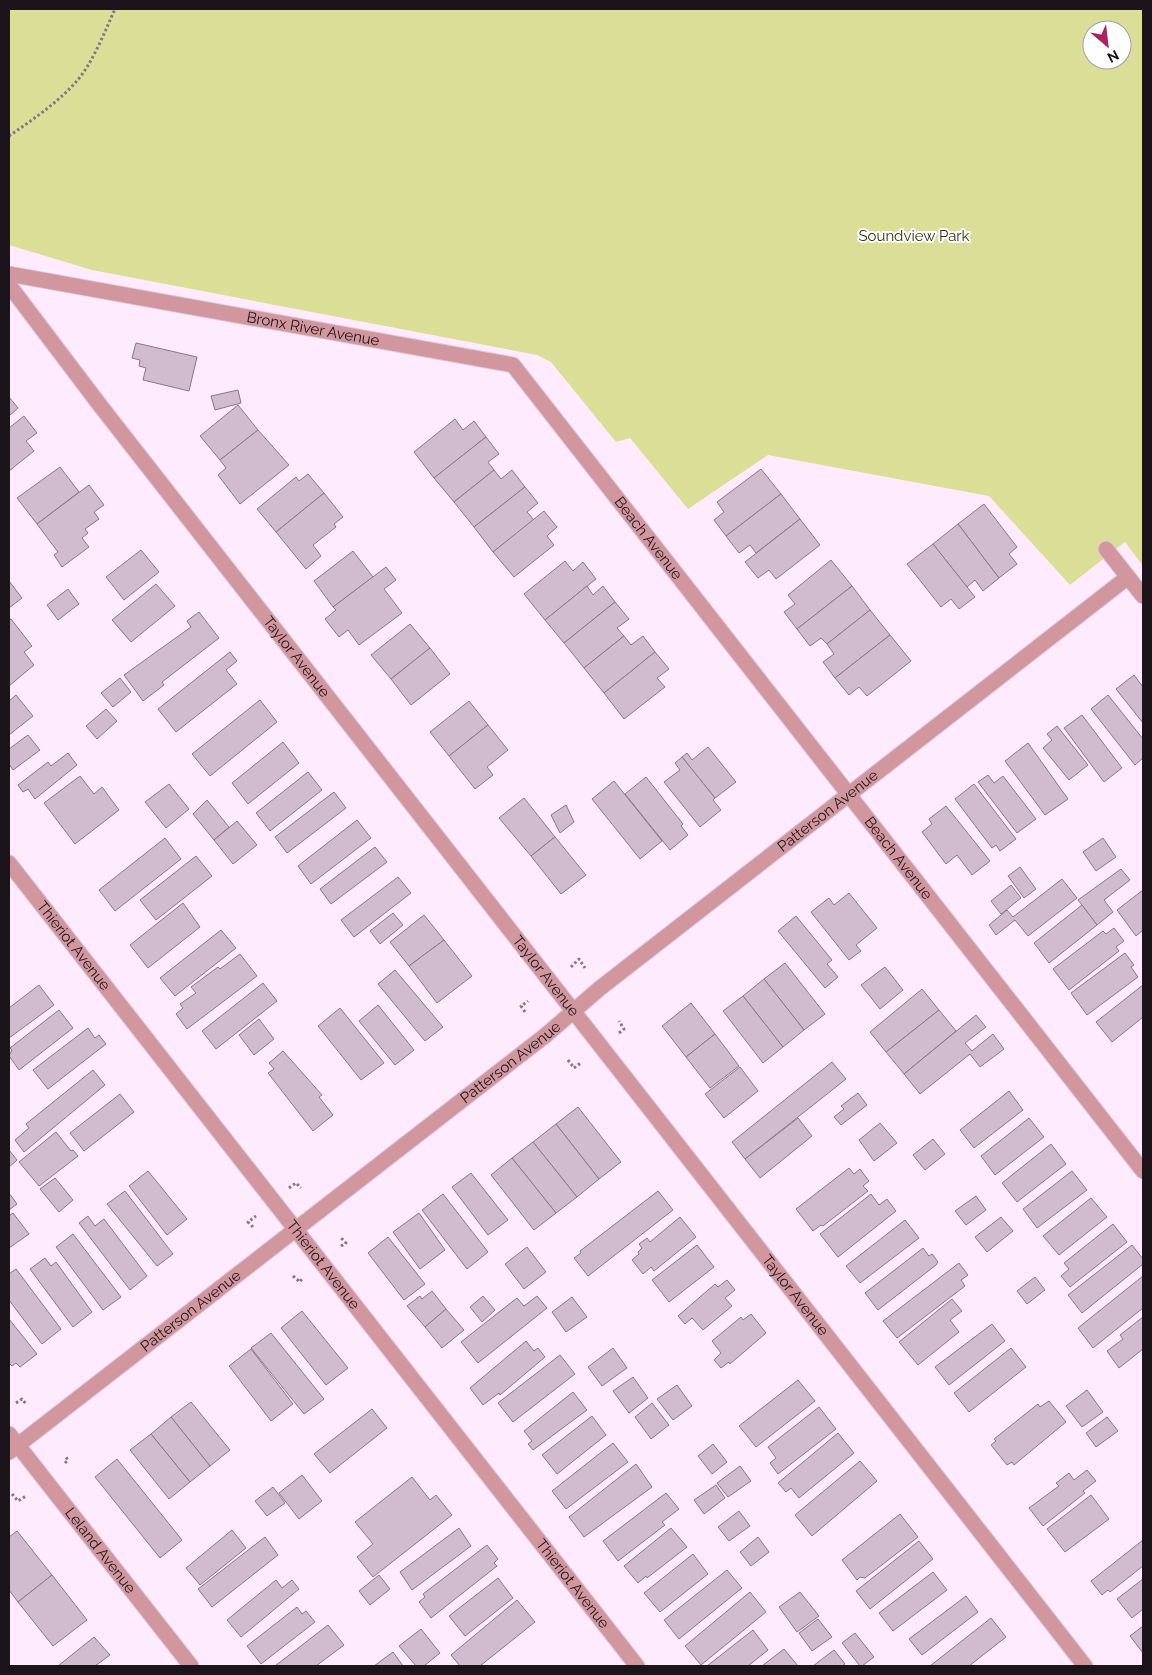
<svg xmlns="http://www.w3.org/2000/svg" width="1152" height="1675" viewBox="0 0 1152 1675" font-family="Raleway,sans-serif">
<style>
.green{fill:#dbde97;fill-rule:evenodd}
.building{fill:#d0bcce;stroke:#897787}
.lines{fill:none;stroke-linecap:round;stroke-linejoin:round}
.minor-casing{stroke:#dbc9d9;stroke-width:17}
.path{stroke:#857883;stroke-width:3;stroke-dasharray:2.5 2.5;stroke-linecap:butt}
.minor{stroke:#d2979e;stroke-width:15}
.labels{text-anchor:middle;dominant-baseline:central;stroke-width:4;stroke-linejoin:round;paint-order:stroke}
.park-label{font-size:15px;fill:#333412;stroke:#fff}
.street-label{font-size:15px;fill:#1b141a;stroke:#fff}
</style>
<rect width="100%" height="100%" fill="#ffebfd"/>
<!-- green -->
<path class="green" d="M9,9H1143V566L1125,542L1070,585L989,496L768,455L688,509L630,438L616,442L551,362L537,355L92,270L9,245ZM1092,30H1122V60H1092Z"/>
<!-- building -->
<g class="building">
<path d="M136,343L197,357L189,391L143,380L146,368L139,366L140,360L132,358Z"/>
<path d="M238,390L241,403L215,410L211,396Z"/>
<path d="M9,397L18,408L9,416Z"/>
<path d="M238,405L258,430L220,460L200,436Z"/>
<path d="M24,416L37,433L26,441L34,451L9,471V428Z"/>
<path d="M455,419L463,430L474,421L486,437L434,478L414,452Z"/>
<path d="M258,430L289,465L240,504L218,475L226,468L220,460Z"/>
<path d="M486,437L499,454L488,462L494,470L454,502L434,478Z"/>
<path d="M60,467L79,492L37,524L17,498Z"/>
<path d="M761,469L781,494L726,536L714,520L724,512L717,502Z"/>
<path d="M494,470L501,479L512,470L525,487L474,527L454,502Z"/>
<path d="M308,474L324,493L276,532L257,509L296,477L299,481Z"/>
<path d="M89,485L104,505L94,512L99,519L85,529L88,533L82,538L89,547L62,567L54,555L58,552L37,524Z"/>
<path d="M525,487L538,503L527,512L534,520L493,552L474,527Z"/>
<path d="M324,493L343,517L334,524L336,527L313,545L321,556L306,569L276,532Z"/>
<path d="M781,494L800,519L756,553L750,545L739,553L726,536Z"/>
<path d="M984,504L1017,547L1009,554L1017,564L999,578L958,524Z"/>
<path d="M544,511L557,527L547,536L554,545L514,577L493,552Z"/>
<path d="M800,519L820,545L776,579L769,570L758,578L745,562Z"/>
<path d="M958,524L999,578L983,591L975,580L967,587L933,544Z"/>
<path d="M933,544L975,597L959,609L951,599L941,607L907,564Z"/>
<path d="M141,550L159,572L124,600L106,577Z"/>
<path d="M353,551L373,577L333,607L314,581Z"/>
<path d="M831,560L852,586L797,629L784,612L795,604L788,595Z"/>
<path d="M565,561L573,571L583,562L596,579L545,620L524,594Z"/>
<path d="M386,567L396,580L384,589L402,613L359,645L348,630L339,637L325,619L336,610L333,607Z"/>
<path d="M9,581L22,598L9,608Z"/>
<path d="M156,584L175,606L131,642L112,620Z"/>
<path d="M587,586L593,595L603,586L615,602L564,643L545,620Z"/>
<path d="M852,586L870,610L827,644L821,638L810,646L797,629Z"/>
<path d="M68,589L79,604L58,620L47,605Z"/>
<path d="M615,602L629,619L617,628L624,636L584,668L564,643Z"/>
<path d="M870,610L890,635L835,678L823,662L834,654L827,644Z"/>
<path d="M199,612L219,638L162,682L164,685L143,701L124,675L191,627L187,621Z"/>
<path d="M11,619L32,646L24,652L34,665L9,686V620Z"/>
<path d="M410,624L430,648L391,679L371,655Z"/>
<path d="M890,635L911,661L867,696L859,687L849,695L835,678Z"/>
<path d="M624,636L631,645L643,636L655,652L604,693L584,668Z"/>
<path d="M430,648L450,674L411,705L391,679Z"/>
<path d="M230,652L237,661L226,670L237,684L176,732L158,709Z"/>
<path d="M655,652L669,669L657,678L665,687L624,719L604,693Z"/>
<path d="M1134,675L1143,687V723L1116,689Z"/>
<path d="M120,678L131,692L113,707L101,693Z"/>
<path d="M16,695L33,716L9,735V701Z"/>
<path d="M1108,695L1143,739V758L1135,765L1091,709Z"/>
<path d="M260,700L277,722L210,776L192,754Z"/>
<path d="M469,701L488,725L449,756L430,732Z"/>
<path d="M106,709L117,721L97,739L86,726Z"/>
<path d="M1082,715L1122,768L1104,782L1064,728Z"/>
<path d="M488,725L508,750L487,767L493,775L475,789L449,756Z"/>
<path d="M1057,726L1088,765L1069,780L1043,748L1052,740L1047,734Z"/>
<path d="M28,735L40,750L13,770L9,764V749Z"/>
<path d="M283,742L299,763L248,804L232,783Z"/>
<path d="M1028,743L1068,799L1045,815L1005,761Z"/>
<path d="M708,747L736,782L715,798L682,757L687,753L692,760Z"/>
<path d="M68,753L77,765L35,799L28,789L23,792L18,785L48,762L51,766Z"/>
<path d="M682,757L715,798L713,800L721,810L700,827L664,782L680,770L675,763Z"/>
<path d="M308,772L322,790L270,831L256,813Z"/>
<path d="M988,775L994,783L1003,776L1036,819L1017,833L978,782Z"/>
<path d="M80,776L94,794L102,787L119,810L75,844L44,803Z"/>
<path d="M646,777L683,824L681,826L688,835L670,850L625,794Z"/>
<path d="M614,781L662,841L640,859L592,799Z"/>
<path d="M169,784L189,809L166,828L145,802Z"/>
<path d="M974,784L1016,839L1000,851L996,845L992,848L955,799Z"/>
<path d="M334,792L346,808L287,853L275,837Z"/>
<path d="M524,798L555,837L531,856L499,818Z"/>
<path d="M207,800L229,827L214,840L193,814Z"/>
<path d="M566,805L574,822L560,833L551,815Z"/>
<path d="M946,806L990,861L972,875L957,855L946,864L922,832L932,824L929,819Z"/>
<path d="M357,820L371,838L311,884L298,866Z"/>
<path d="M237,821L257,845L233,864L214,840Z"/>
<path d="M555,837L586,875L561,894L531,856Z"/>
<path d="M165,838L181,859L115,911L99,890Z"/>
<path d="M1103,838L1116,857L1096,871L1083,852Z"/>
<path d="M375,847L387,862L331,904L320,889Z"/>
<path d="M196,856L212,876L156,920L140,900Z"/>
<path d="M1020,867L1036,889L1024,898L1008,876Z"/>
<path d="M1121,869L1130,880L1104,900L1113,912L1097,925L1078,900Z"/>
<path d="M398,877L411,893L354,937L341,920Z"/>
<path d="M1062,879L1077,898L1028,936L1015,920L996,935L989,925L1007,910L1013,917Z"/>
<path d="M1011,885L1021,898L1001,914L991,901Z"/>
<path d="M1143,890V930L1136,936L1117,910Z"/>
<path d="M849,893L877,928L856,945L861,951L849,960L811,912L829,898L834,905Z"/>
<path d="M183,903L200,927L148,968L130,945Z"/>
<path d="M1082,905L1097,925L1049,963L1034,943Z"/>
<path d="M393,913L403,925L380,944L370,931Z"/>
<path d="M424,915L444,940L409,966L390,942Z"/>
<path d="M796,916L832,960L827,964L838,977L825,988L778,931Z"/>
<path d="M1114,928L1124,941L1116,947L1119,951L1069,990L1053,969L1103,931L1106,934Z"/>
<path d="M221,930L236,948L175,996L160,978Z"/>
<path d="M444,940L472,976L437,1003L409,966Z"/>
<path d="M1125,953L1134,965L1131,967L1138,977L1087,1015L1071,993Z"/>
<path d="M240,954L257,976L187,1029L176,1014L183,1008L180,1004L196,993L191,987L218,967L220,969Z"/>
<path d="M785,963L825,1014L804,1030L764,979Z"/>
<path d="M885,967L903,990L880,1009L861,985Z"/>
<path d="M395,970L443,1027L425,1041L378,984Z"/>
<path d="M764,979L804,1030L783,1047L743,996Z"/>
<path d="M263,983L277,1001L216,1049L202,1031Z"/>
<path d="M39,985L54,1005L9,1038V1008Z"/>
<path d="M1143,985V1017L1112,1042L1096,1022Z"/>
<path d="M922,989L939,1010L886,1052L870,1032Z"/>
<path d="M743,996L783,1047L763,1063L723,1011Z"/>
<path d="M691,1003L715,1034L686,1057L662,1026Z"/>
<path d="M378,1005L414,1050L395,1065L359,1021Z"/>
<path d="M340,1008L384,1063L361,1080L318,1026Z"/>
<path d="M59,1010L73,1028L19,1070L9,1056L12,1050L10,1048Z"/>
<path d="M939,1010L956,1031L904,1074L886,1052Z"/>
<path d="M976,1015L986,1027L965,1043L972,1051L993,1034L1004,1049L980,1067L970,1054L920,1094L904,1074Z"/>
<path d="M259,1019L274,1039L254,1055L239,1035Z"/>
<path d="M88,1028L95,1038L99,1035L106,1044L48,1089L33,1070Z"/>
<path d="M715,1034L739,1066L710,1088L686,1057Z"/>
<path d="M283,1051L322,1095L319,1097L333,1115L313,1131L268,1073L274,1069L269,1063Z"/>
<path d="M832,1062L846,1079L745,1159L732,1142Z"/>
<path d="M740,1067L758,1091L724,1118L705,1094Z"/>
<path d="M93,1070L105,1085L24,1152L15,1140L29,1128L26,1124Z"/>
<path d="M1009,1091L1023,1110L974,1148L960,1130Z"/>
<path d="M858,1093L867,1105L841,1125L834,1117L844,1109L841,1106Z"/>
<path d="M120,1094L134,1112L84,1151L70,1133Z"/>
<path d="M578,1107L621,1162L599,1179L556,1124Z"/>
<path d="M798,1118L812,1136L760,1178L745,1159Z"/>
<path d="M1029,1118L1044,1137L995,1175L981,1156Z"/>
<path d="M880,1123L897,1143L874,1161L859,1140Z"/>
<path d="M556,1124L599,1179L577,1197L533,1142Z"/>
<path d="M56,1132L71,1151L73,1150L78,1156L39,1186L19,1162Z"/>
<path d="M933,1139L945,1154L925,1170L913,1155Z"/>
<path d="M533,1142L577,1197L556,1213L512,1158Z"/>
<path d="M1051,1144L1066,1164L1017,1202L1002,1183Z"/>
<path d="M9,1150L17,1160L9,1167Z"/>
<path d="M512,1158L556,1213L534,1230L491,1175Z"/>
<path d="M849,1168L854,1174L860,1169L869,1181L863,1186L868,1191L823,1226L821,1225L813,1231L796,1209Z"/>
<path d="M148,1171L187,1219L167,1235L129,1186Z"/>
<path d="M1072,1171L1087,1190L1037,1228L1023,1209Z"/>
<path d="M471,1173L508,1220L488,1235L452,1187Z"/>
<path d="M55,1178L73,1200L59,1212L40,1189Z"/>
<path d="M125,1191L173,1254L157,1266L107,1204Z"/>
<path d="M658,1191L673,1210L588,1276L574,1258L581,1253L580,1251Z"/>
<path d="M9,1193L17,1204L9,1210Z"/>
<path d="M443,1194L488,1252L467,1269L422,1210Z"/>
<path d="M871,1194L879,1205L887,1199L896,1211L838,1257L820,1234Z"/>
<path d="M976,1196L986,1210L966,1225L955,1211Z"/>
<path d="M1091,1198L1107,1217L1059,1255L1043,1236Z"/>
<path d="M13,1213L29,1234L9,1248V1216Z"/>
<path d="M419,1213L445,1250L420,1269L393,1232Z"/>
<path d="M88,1216L95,1226L104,1219L147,1276L130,1290L79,1223Z"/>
<path d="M680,1217L696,1237L654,1271L651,1267L643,1274L632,1260L639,1254L638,1252L642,1248L639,1244L647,1238L650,1242Z"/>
<path d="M1001,1217L1013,1231L987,1252L975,1237Z"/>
<path d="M905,1220L919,1238L860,1283L846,1266Z"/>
<path d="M1113,1224L1127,1242L1070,1287L1061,1276L1069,1269L1064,1263Z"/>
<path d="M73,1234L121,1297L103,1310L56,1247Z"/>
<path d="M388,1237L425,1284L404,1300L368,1253Z"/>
<path d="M697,1245L714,1267L669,1302L652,1280Z"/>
<path d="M1132,1245L1143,1259V1264L1082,1313L1068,1295Z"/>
<path d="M527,1247L546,1272L524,1289L505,1264Z"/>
<path d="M923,1248L929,1256L932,1254L938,1262L936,1265L878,1310L865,1293Z"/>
<path d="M45,1258L51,1266L56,1262L92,1312L73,1327L30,1269Z"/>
<path d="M959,1263L968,1275L961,1280L965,1286L897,1338L883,1321Z"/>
<path d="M16,1269L61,1329L42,1344L9,1300V1274Z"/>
<path d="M1143,1276V1308L1093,1348L1078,1328Z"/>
<path d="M1035,1277L1045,1290L1027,1304L1017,1291Z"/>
<path d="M727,1280L735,1290L725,1298L732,1306L703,1330L692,1318L685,1324L678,1316L715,1284L718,1287Z"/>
<path d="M432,1291L446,1309L425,1327L407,1306L420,1296L422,1299Z"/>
<path d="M483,1296L495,1310L482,1322L470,1307Z"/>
<path d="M537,1296L547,1308L478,1363L461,1342L517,1298L524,1306Z"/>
<path d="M572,1297L587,1317L566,1332L552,1312Z"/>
<path d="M952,1299L962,1311L950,1320L959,1332L918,1365L899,1342Z"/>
<path d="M446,1309L464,1330L442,1348L425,1327Z"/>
<path d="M302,1311L348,1368L326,1385L281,1328Z"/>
<path d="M751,1314L766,1333L730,1364L729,1362L721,1368L714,1360L721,1353L712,1341L741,1317L743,1320Z"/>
<path d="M1143,1317V1349L1119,1368L1107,1351L1123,1339L1120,1335Z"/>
<path d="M9,1319L37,1354L20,1367L16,1363L12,1366L9,1363Z"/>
<path d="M992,1324L1005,1341L949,1385L935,1367Z"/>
<path d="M271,1333L324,1399L304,1414L251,1348Z"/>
<path d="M526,1341L534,1351L538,1348L545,1357L500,1395L499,1393L483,1405L470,1388Z"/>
<path d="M613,1348L627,1368L602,1386L588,1367Z"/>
<path d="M1011,1348L1026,1367L969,1412L954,1393Z"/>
<path d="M251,1349L293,1404L271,1421L229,1366Z"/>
<path d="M560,1355L575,1374L513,1422L498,1403Z"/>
<path d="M633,1377L648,1398L629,1413L613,1391Z"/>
<path d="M798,1380L815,1401L756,1447L739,1426Z"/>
<path d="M677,1385L692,1406L673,1420L657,1399Z"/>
<path d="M1087,1390L1103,1412L1082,1427L1066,1406Z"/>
<path d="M573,1392L587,1410L533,1450L528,1444L532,1441L524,1431Z"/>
<path d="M1049,1401L1066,1422L1014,1465L1012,1462L1007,1465L991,1445L996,1441L994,1439L1038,1404L1040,1407Z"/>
<path d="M191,1402L230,1450L210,1466L171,1417Z"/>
<path d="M652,1403L669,1425L651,1439L635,1417Z"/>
<path d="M819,1407L836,1429L778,1474L770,1463L776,1458L768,1447Z"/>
<path d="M372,1409L387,1428L330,1473L314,1454Z"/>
<path d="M592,1416L606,1435L557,1474L542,1455Z"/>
<path d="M171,1417L210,1466L190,1482L151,1434Z"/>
<path d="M1107,1417L1118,1431L1096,1447L1086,1433Z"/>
<path d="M838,1433L854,1453L799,1498L791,1488L786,1492L778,1483Z"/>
<path d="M151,1434L190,1482L169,1499L130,1450Z"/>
<path d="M613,1443L628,1462L566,1509L552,1491Z"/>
<path d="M713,1444L727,1462L712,1474L698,1456Z"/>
<path d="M117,1459L182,1540L160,1558L95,1477Z"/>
<path d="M860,1461L877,1481L812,1536L795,1515Z"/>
<path d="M636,1464L652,1487L584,1537L569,1517Z"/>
<path d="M740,1466L751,1481L728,1497L717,1483Z"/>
<path d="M1087,1470L1096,1481L1083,1491L1085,1493L1043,1526L1029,1508L1059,1486L1056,1483L1069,1473L1074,1480Z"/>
<path d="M302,1475L322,1501L299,1519L279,1493Z"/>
<path d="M412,1477L430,1500L436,1495L452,1515L373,1577L357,1557L373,1544L355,1522Z"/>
<path d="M716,1485L725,1498L704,1514L694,1500Z"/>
<path d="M273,1487L285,1503L267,1516L255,1501Z"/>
<path d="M666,1493L679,1509L662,1522L665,1525L618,1561L603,1541Z"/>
<path d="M1091,1495L1109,1519L1065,1552L1047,1529Z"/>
<path d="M739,1511L750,1526L729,1541L718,1527Z"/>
<path d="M900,1514L918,1537L865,1578L860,1577L857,1580L842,1560Z"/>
<path d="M459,1528L471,1546L412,1590L400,1572Z"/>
<path d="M671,1528L687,1547L647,1578L646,1576L638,1583L624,1566Z"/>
<path d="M232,1530L246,1548L200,1585L186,1568Z"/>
<path d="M17,1531L52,1575L18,1602L9,1590V1537Z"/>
<path d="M265,1537L278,1555L212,1607L198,1589Z"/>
<path d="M758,1537L769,1552L751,1566L740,1552Z"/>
<path d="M1143,1540V1566L1110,1592L1108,1590L1102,1595L1091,1581Z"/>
<path d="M919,1541L933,1559L870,1609L856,1591Z"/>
<path d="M487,1545L498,1559L494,1563L497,1566L431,1618L419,1602L425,1597L423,1594Z"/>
<path d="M693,1554L708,1574L660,1612L644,1593Z"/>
<path d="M727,1570L742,1588L679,1639L664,1620Z"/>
<path d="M933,1572L947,1590L893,1631L879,1613Z"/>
<path d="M52,1575L87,1620L53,1646L18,1602Z"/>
<path d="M379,1575L390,1589L370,1605L359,1591Z"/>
<path d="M498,1578L513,1598L465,1636L449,1616Z"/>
<path d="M1143,1579V1609L1132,1618L1117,1599Z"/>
<path d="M276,1580L282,1588L292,1580L299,1589L241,1637L227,1620Z"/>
<path d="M750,1592L766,1612L701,1665L685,1646Z"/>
<path d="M800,1592L819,1616L797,1632L779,1607Z"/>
<path d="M966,1596L978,1612L922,1655L909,1639Z"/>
<path d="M517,1600L535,1622L480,1666H460L451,1655Z"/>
<path d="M297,1607L302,1614L306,1611L315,1622L261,1664L247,1646Z"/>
<path d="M991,1618L1006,1637L969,1666H930Z"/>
<path d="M818,1619L832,1637L812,1651L799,1633Z"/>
<path d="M328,1625L344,1645L316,1666H275Z"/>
<path d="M1143,1626V1653L1130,1636Z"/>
<path d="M421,1629L440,1653L424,1666H416L399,1646Z"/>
<path d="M753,1630L768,1650L748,1666H707Z"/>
<path d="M855,1633L874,1657L862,1666H860L842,1643Z"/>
<path d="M94,1637L110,1655L95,1666H58Z"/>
<path d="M784,1649L798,1666H762Z"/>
<path d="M834,1650L845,1664L842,1666H813Z"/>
<path d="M393,1652L403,1666H374Z"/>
</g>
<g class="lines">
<!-- minor casing -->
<g class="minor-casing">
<g id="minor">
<path id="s1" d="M9,274L513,365L1143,1171"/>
<path id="s2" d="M9,285L99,404L1085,1666"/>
<path d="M1106,549L1143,596"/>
<path id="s3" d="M9,863L637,1666"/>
<path id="s4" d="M9,1434L191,1666"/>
<path id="s5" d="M9,1452L546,1035L599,989L1128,577"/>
</g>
</g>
<!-- path -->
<g class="path">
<path d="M9,136C32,120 56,104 75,83C92,65 105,31 115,9"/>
<path d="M571,967L579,959L585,968"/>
<path d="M525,1012L521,1006L528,1001"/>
<path d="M619,1033L624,1029L619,1021"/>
<path d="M568,1060L574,1068L582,1062"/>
<path d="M289,1188L296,1183L301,1188"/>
<path d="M253,1227L248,1222L256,1216"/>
<path d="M341,1246L346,1243L341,1238"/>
<path d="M293,1276L300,1282L303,1277"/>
<path d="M16,1403L22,1399L26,1404"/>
<path d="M65,1463L68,1460L65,1456"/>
<path d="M12,1494L18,1501L26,1496"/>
</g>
<!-- minor -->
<use href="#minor" class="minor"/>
</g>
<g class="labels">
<!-- park labels -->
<g class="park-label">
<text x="914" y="236">Soundview Park</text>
</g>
<!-- street labels -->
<g class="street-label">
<text stroke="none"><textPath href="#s1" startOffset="309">Bronx River Avenue</textPath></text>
<text stroke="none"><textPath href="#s1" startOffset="732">Beach Avenue</textPath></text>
<text stroke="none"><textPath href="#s2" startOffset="470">Taylor Avenue</textPath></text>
<text stroke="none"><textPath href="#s5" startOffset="1040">Patterson Avenue</textPath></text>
<text stroke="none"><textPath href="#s1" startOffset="1138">Beach Avenue</textPath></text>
<text stroke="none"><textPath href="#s3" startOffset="105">Thieriot Avenue</textPath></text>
<text stroke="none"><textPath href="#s2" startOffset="875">Taylor Avenue</textPath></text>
<text stroke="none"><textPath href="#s5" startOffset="635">Patterson Avenue</textPath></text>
<text stroke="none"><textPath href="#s3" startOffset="510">Thieriot Avenue</textPath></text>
<text stroke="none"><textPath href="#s2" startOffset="1280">Taylor Avenue</textPath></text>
<text stroke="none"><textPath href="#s5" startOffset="230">Patterson Avenue</textPath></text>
<text stroke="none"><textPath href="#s4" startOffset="148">Leland Avenue</textPath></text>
<text stroke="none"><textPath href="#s3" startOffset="915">Thieriot Avenue</textPath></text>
</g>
</g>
<!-- border -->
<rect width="1152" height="1675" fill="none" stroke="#1b141a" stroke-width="20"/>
<!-- north arrow -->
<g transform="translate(1107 45) rotate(152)"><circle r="24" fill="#ffffff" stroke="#a4a1a3"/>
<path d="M0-4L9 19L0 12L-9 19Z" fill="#ac2162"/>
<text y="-8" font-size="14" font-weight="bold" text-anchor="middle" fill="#1b141a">N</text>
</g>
</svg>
